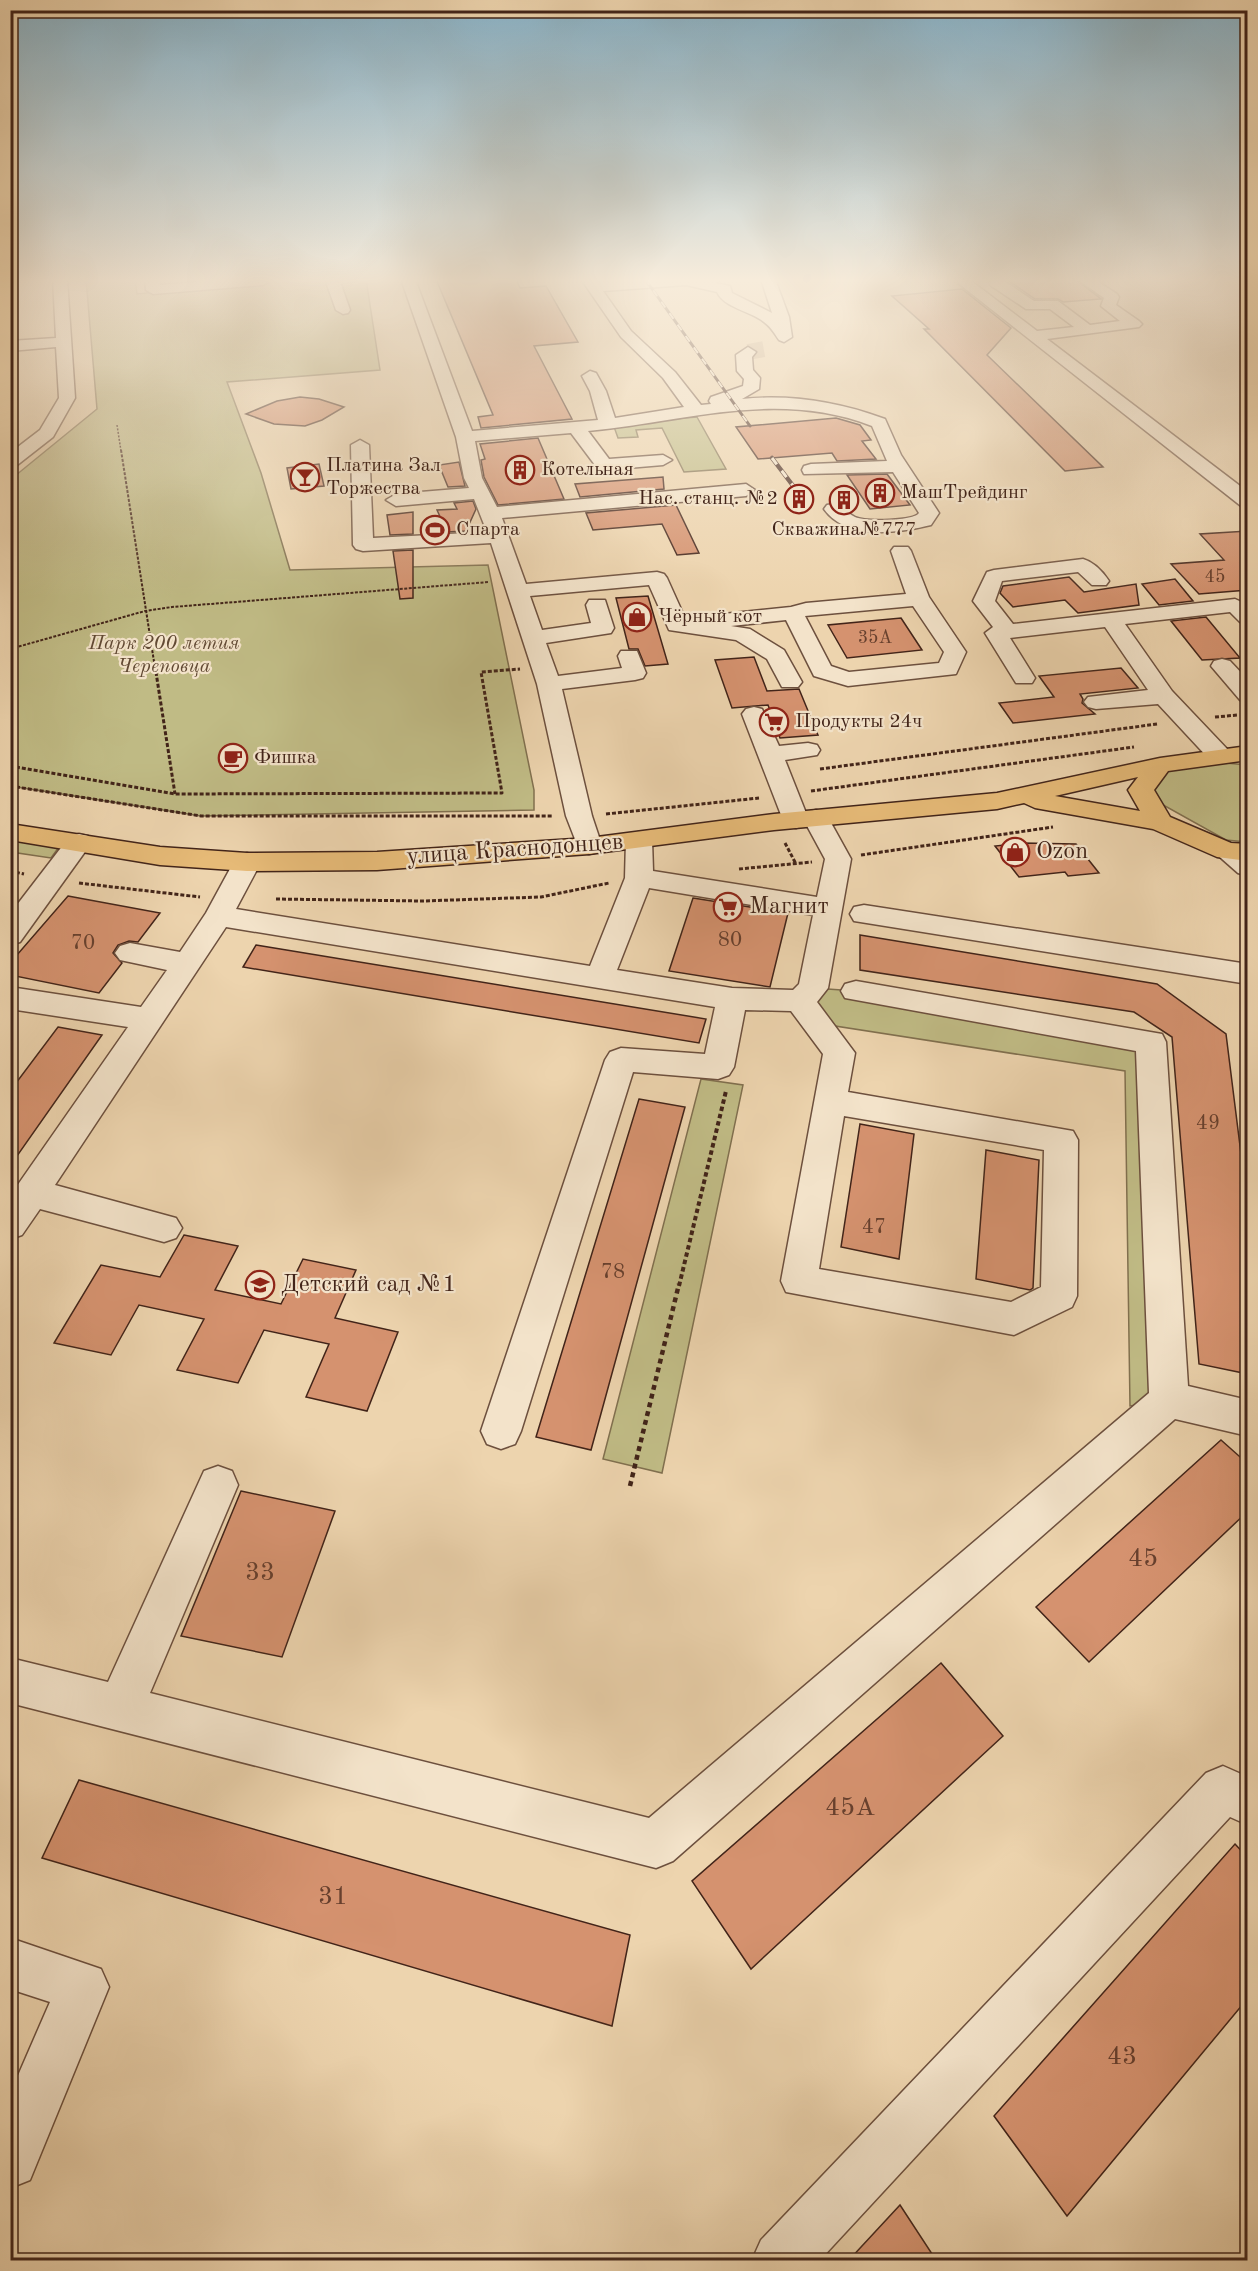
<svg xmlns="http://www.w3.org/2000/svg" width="1258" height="2271" viewBox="0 0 1258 2271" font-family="'Old Standard TT',serif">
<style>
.green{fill:#c0bb85;stroke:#81704f;stroke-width:1.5}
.building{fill:#d5926f;stroke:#422419;stroke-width:1.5}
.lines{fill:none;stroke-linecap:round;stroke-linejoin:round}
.minor-tunnel{stroke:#cbb190;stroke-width:16;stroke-dasharray:16 8;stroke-linecap:butt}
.minor-casing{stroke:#6d503e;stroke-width:3}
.major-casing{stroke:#422419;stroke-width:3}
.path-far4{stroke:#422419;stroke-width:1.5;stroke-dasharray:2 1.5;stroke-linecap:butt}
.path-far3{stroke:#422419;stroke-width:2;stroke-dasharray:3 1.5;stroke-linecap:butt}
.path-far2{stroke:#422419;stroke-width:3;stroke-dasharray:4 2;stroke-linecap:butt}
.path-far1{stroke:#422419;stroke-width:4;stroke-dasharray:4.5 3;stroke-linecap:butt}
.path{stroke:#422419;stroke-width:4.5;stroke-dasharray:5 4;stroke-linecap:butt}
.minor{fill:#f3e3ca;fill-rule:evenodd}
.major{fill:#e6ba77;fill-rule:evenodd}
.rail-far1-casing{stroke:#422419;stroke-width:3}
.rail-casing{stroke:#422419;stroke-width:4.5}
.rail-far1{stroke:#f3e3ca;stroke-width:2;stroke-dasharray:7;stroke-linecap:butt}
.rail{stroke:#f3e3ca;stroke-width:3;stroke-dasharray:8;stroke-linecap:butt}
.labels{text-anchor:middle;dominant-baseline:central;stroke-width:4.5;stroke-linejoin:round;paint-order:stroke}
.far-number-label{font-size:18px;fill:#67402e}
.far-poi-label{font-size:20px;fill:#422419;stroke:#f3e3ca;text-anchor:start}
.far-park-label{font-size:20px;font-style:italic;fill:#624a34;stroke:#f3e3ca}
.number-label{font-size:21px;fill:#67402e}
.street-label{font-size:24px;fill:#422419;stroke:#f3e3ca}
.poi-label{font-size:24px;fill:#422419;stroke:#f3e3ca;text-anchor:start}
.near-number-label{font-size:26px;fill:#67402e}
</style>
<rect width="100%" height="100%" fill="#edd4ae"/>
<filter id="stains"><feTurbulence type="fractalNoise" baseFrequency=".00333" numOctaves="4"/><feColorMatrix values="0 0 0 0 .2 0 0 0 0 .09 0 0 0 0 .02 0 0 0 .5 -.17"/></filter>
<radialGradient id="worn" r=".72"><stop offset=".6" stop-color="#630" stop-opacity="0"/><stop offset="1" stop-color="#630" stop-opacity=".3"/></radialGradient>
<!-- green -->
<g class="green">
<path d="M86,279H135L137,294L294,279H366L380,370L227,382L261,473L290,570L488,565L534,790V810L201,816L11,786L10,480L97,409Z"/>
<path d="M697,417L726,469L684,472L662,428L636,430L638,437L618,438L613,424Z"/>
<path d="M1215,762L1247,765V842L1226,840L1156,801L1152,782L1166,769Z"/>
<path d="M10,840L59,847L51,858L11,852Z"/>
<path d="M813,988L856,991L1151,1042L1169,1400L1130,1406L1125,1071L816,1023Z"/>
<path d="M701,1079L743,1085L662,1473L603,1459Z"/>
</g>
<!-- building -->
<g class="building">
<path d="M436,279H516L520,288L546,286L578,342L534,346L572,419L481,428L478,417L493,415Z"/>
<path d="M1006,279H1075L1101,299L1063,302L1058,299H1035Z"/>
<path d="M962,289L1011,328L987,355L1103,467L1065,471L924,329H929L892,296Z"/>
<path d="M300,397L319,399L344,407L322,420L305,426L274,424L246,414L277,401Z"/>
<path d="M836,418L860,425L871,440L862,441L876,459L837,461L832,453L758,459L736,427Z"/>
<path d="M538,438L564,499L498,505L484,477L481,460L485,459L480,444Z"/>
<path d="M459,462L465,486L448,487L439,465Z"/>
<path d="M319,464L324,486L291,489L287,468Z"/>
<path d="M887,474L910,505L870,509L847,475Z"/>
<path d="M663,477L664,489L580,497L575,484Z"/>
<path d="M473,501L476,509L466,531L447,532L437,510L457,509L454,503Z"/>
<path d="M676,505L699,553L677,555L662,524L593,530L586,513Z"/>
<path d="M413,512V534L390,535L387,515Z"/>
<path d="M1248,531V590L1199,594L1171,564L1224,560L1200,534Z"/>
<path d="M413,550V598L400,599L393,551Z"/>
<path d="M1069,577L1084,592L1136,584L1139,605L1078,613L1065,600L1013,607L1000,593L1003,586Z"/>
<path d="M1175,579L1193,601L1159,605L1142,584Z"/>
<path d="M648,596L668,664L645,666L638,649H629L616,598Z"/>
<path d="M1206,617L1240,658L1202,660L1171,621Z"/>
<path d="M901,618L922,650L847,658L828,625Z"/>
<path d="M754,657L767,691L799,689L818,735L780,738L768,705L732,708L715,660Z"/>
<path d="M1121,668L1138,688L1080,694L1083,699L1082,703L1095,714L1013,723L999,703L1054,697L1039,676Z"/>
<path d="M1022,843L1076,844L1099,873L1068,876L1065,872L1019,877L995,846Z"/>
<path d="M68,896L160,913L138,942L129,941L118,945L113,953L122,963L99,993L10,975V963Z"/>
<path d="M693,898L788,913L770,987L669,971Z"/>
<path d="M860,935L1157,984L1226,1034L1248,1210V1374L1199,1364L1172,1037L1134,1012L860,970Z"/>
<path d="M256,945L706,1019L699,1043L243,967Z"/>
<path d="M58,1027L102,1035L10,1166V1091Z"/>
<path d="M639,1099L685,1107L591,1450L536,1437Z"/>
<path d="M860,1124L914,1134L899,1259L841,1247Z"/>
<path d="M986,1150L1039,1160L1033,1288L1030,1290L976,1279Z"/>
<path d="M184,1235L238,1246L215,1290L281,1304L303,1259L356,1270L335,1318L398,1332L367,1411L306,1397L329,1344L264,1330L238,1383L177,1370L204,1319L139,1305L111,1355L54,1343L101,1265L160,1277Z"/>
<path d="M1221,1440L1248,1464V1511L1089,1662L1036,1607Z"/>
<path d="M241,1491L335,1511L282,1657L181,1636Z"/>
<path d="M941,1663L1003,1736L751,1969L692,1881Z"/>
<path d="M79,1780L630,1935L612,2026L42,1858Z"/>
<path d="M1235,1844L1248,1858V1998L1067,2216L994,2116Z"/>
<path d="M900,2205L936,2260H849Z"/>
</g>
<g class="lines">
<!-- minor-tunnel -->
<path class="minor-tunnel" d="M748,352L770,348"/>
<!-- minor casing -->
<g class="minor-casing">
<g id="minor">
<path d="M53,279H67L75,398L53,437L16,466L10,467V453L40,430L59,398L56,347L10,351V341L56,338Z"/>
<path d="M145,279H159L160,285L231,279L270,281L263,285L153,294L146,290Z"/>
<path d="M325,279H339L350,310L348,313L343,314L336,310Z"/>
<path d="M401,279H415L472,431L598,420L590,391L582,376L590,371L596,373L606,391L615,418L684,407L663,378L621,337L581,279H595L598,282L721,279L715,283L730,286L732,293L772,313L761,279H775L789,317L792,337L784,342L779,340C774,333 772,328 764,322C751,311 724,308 717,292L686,285L603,291L631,331L675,372L701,405L711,404L709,401L711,397L743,386L744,379L737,371L736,355L748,347L756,352L752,357L753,370L760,378L759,389L742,399C792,394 839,402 885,419L901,455L939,513L931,525C898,533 847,541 824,509L827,505C842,501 844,512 855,517C866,522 914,521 919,513L893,472L804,474L802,470L804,466L811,464L887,461L872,426C776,389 685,422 588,431L609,459L663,455L672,460L663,465L604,470L598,469L571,433L475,441L482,478L497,507L746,484L755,490L746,496L502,518L526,584L657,572L664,574L667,578L685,618L791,607L806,603L906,594L891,551L894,547H908L911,551L929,597L966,652L956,674L848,686L814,676L786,620L731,626L750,629L784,650L802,682L798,687H782L767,659L736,640L669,630L649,585L530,596L542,630L591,623L586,605L589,600H605L614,628L611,633L546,643L558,676L622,668L618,656L621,651H637L646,673L643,678L635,680L562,689L592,816L602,846L598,852L589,854L580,852L566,816L537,684L491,543L363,551L356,549L353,545L351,445L360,440L369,445L373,538L487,532L474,499L396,506L386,500L396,494L469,488L464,478L456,437ZM913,606L944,652L939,663L849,672L831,666L805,616Z"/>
<path d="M990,279H1001L1034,301H1058L1090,325L1120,321L1101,306L1104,298L1077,279H1094L1117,294L1119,297L1116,305L1139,321L1142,324L1139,327L1047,339L1248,492V508L1241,506L958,283L960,280H970L1037,331L1074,327L1050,309H1026L990,285Z"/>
<path d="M1083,559C1094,562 1103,572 1109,581L1106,585H1092L1078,572L1002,581L995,601L1013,624L1235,599L1248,605V623L1240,622L1230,612L1125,624L1172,691L1229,751L1232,756L1229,761L1220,763L1211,761L1158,704L1096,709L1088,707L1084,702L1088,697L1148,690L1105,627L1010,638L1035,678L1032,683H1016L985,633L993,627L973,601L987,572L994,570Z"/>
<path d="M1222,659L1230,661L1248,680V702L1240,700L1211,666L1214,661Z"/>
<path d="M754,707L762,709L779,746L808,743L817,745L820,750L817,755L785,760L806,813L816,810L825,812L851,859L828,988L817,1002L855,1053L848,1092L1073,1131L1078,1140L1077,1296L1072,1307L1014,1335L786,1292L781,1281L823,1054L791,1011L745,1010L734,1067L729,1075L718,1079L633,1072L521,1431L515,1444L501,1449L487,1444L481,1431L605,1060L610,1052L621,1048L705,1054L715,1007L226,927L55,1185L176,1218L182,1228L176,1238L164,1242L40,1209L22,1235L10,1239V1196L128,1027L10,1009V987L141,1007L167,970L120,960L115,953L120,946L130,943L180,952L206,913L237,856L247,853L257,856L261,862L236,909L590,966L625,878L626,840L630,834L639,832L648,834L652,840L653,871L817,897L825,859L806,824L796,828L787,826L783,820L742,714L746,709ZM649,888L813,915L799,984L793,990L732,988L617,970ZM844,1116L1044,1150L1041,1287L1011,1302L819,1269Z"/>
<path d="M79,834L88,836L92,842L20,942L10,945V914L70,836Z"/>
<path d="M1226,843L1235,845L1248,854V876L1238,873L1213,851L1217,845Z"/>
<path d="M864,905L1248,964V984L854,921L850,914L854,907Z"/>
<path d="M856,981L1162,1034L1166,1042L1188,1386L1248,1400V1436L1175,1419L673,1861L656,1868L10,1703V1658L108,1682L204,1471L218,1466L232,1471L238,1485L150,1693L649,1818L1149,1393L1136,1051L845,998L841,991L845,984Z"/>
<path d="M1223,1766L1248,1777V1825L1230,1817L820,2260H752L761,2240L1206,1773Z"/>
<path d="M10,1938L101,1969L109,1987L30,2180L10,2188V2094L50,2002L10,1989Z"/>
</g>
</g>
<!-- major casing -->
<g class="major-casing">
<path id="major" d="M1248,746V760L1168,771L1154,790L1170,817L1231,843L1248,844V861L1217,857L1153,829L1035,808L1024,803L997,809L774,830L589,854L377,870L247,871L160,865L10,840V824L160,847L247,853L377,852L589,838L774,814L997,793L1160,758ZM1138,777L1128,790L1140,811L1055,796Z"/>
</g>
<!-- path-far4 -->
<path class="path-far4" d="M117,425L121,451"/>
<!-- path-far3 -->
<g class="path-far3">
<path d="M121,450L155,668"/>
<path d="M10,649L145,611L172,607L489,582"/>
</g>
<!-- path-far2 -->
<g class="path-far2">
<path d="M155,666L175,794"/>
<path d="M1215,717L1238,715"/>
<path d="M10,766L175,794L502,793L481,672L520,669"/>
<path d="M820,769L1157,724"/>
<path d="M10,786L201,816H553"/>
<path d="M811,791L1134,747"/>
<path d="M606,814L759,798"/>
<path d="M785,843L796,864"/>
<path d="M861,855L1053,827"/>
<path d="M739,869L812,862"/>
<path d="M10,871L24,874"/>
<path d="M79,883L200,897"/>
<path d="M1242,888L1248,921"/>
<path d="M276,899L423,901L541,897L609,883"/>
</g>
<!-- path-far1 -->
<path class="path-far1" d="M679,1286L726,1091"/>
<!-- path -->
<path class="path" d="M630,1486L679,1284"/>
<!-- minor -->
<use href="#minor" class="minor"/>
<!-- major -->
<use href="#major" class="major"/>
<!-- rail-far1 casing -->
<g class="rail-far1-casing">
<path id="rail-far1" d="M645,279L750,426"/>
</g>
<!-- rail casing -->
<g class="rail-casing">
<path id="rail" d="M772,458L797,491"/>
</g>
<!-- rail-far1 -->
<use href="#rail-far1" class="rail-far1"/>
<!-- rail -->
<use href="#rail" class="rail"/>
</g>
<!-- sky -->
<linearGradient id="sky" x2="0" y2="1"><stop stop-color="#89b6ce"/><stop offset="0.47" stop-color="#f7ecdb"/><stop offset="1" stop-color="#f7ecdb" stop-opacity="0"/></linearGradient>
<rect width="1258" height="597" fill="url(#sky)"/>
<!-- icons -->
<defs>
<g id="building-ring" transform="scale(1.5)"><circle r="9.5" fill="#f3e3ca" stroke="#8f2418" stroke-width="1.5"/><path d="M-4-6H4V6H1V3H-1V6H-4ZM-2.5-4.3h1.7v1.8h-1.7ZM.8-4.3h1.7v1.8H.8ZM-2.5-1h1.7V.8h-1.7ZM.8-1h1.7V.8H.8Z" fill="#8f2418"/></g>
<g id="bar-ring" transform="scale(1.5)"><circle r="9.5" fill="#f3e3ca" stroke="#8f2418" stroke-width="1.5"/><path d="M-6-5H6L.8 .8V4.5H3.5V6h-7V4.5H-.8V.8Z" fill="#8f2418"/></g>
<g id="stadium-ring" transform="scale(1.5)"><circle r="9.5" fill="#f3e3ca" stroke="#8f2418" stroke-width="1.5"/><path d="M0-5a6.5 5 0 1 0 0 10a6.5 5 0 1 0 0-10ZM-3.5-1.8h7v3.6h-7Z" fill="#8f2418"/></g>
<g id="shop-ring" transform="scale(1.5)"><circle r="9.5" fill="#f3e3ca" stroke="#8f2418" stroke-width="1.5"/><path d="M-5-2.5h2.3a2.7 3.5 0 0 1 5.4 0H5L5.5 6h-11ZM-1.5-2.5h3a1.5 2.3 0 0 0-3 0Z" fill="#8f2418"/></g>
<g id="supermarket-ring" transform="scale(1.5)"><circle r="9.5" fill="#f3e3ca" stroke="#8f2418" stroke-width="1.5"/><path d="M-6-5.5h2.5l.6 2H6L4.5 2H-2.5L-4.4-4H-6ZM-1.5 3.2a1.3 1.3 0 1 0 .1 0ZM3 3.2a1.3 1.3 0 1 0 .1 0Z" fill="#8f2418"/></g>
<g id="cafe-ring" transform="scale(1.5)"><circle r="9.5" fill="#f3e3ca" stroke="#8f2418" stroke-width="1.5"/><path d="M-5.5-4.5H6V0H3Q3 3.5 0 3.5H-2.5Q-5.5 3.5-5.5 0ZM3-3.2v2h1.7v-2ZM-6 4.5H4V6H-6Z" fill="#8f2418"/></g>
<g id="school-ring" transform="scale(1.5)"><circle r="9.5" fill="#f3e3ca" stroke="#8f2418" stroke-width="1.5"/><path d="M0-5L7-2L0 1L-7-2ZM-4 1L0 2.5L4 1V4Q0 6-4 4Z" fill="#8f2418"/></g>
</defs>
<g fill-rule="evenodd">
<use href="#building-ring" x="520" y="470"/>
<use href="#bar-ring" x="305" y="477"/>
<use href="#building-ring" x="880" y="493"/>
<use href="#building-ring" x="799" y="499"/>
<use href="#building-ring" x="844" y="500"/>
<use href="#stadium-ring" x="435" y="530"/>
<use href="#shop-ring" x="637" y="617"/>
<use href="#supermarket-ring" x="774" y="722"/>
<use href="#cafe-ring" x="233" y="758"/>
<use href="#shop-ring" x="1015" y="852"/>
<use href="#supermarket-ring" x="728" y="907"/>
<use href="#school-ring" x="260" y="1285"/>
</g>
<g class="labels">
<!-- far-number labels -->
<g class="far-number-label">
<text x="1215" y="577">45</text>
<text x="875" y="638">35А</text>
</g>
<!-- far-poi labels -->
<g class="far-poi-label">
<text x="326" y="466">Платина Зал<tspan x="326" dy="23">Торжества</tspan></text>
<text x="541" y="470">Котельная</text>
<text x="901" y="493">МашТрейдинг</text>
<text x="778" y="499" text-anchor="end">Нас. станц. №2</text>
<text x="456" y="530">Спарта</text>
<text x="844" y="530" text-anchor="middle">Скважина№777</text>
<text x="658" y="617">Чёрный кот</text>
<text x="795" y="722">Продукты 24ч</text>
<text x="254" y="758">Фишка</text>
</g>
<!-- far-park labels -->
<g class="far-park-label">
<text x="164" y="644">Парк 200 летия<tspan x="164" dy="23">Череповца</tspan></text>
</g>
<!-- number labels -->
<g class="number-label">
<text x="730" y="940">80</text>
<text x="83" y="943">70</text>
<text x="1208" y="1123">49</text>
<text x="874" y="1227">47</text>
<text x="613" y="1272">78</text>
</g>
<!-- street labels -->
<g class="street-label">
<text transform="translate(515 850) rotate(-4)">улица Краснодонцев</text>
</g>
<!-- poi labels -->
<g class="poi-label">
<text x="1036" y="852">Ozon</text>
<text x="749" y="907">Магнит</text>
<text x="281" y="1285">Детский сад №1</text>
</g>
<!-- near-number labels -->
<g class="near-number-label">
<text x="1143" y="1559">45</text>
<text x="260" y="1573">33</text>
<text x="850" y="1808">45А</text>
<text x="333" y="1897">31</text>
<text x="1122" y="2057">43</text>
</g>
</g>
<!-- margin -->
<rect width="1258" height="2271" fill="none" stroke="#edd4ae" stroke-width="36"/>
<rect x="12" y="12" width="1234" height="2247" fill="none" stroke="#422419" stroke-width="3"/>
<rect x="18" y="18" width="1222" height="2235" fill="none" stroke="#422419" stroke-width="1.5"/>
<rect width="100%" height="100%" filter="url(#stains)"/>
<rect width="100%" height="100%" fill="url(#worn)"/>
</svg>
